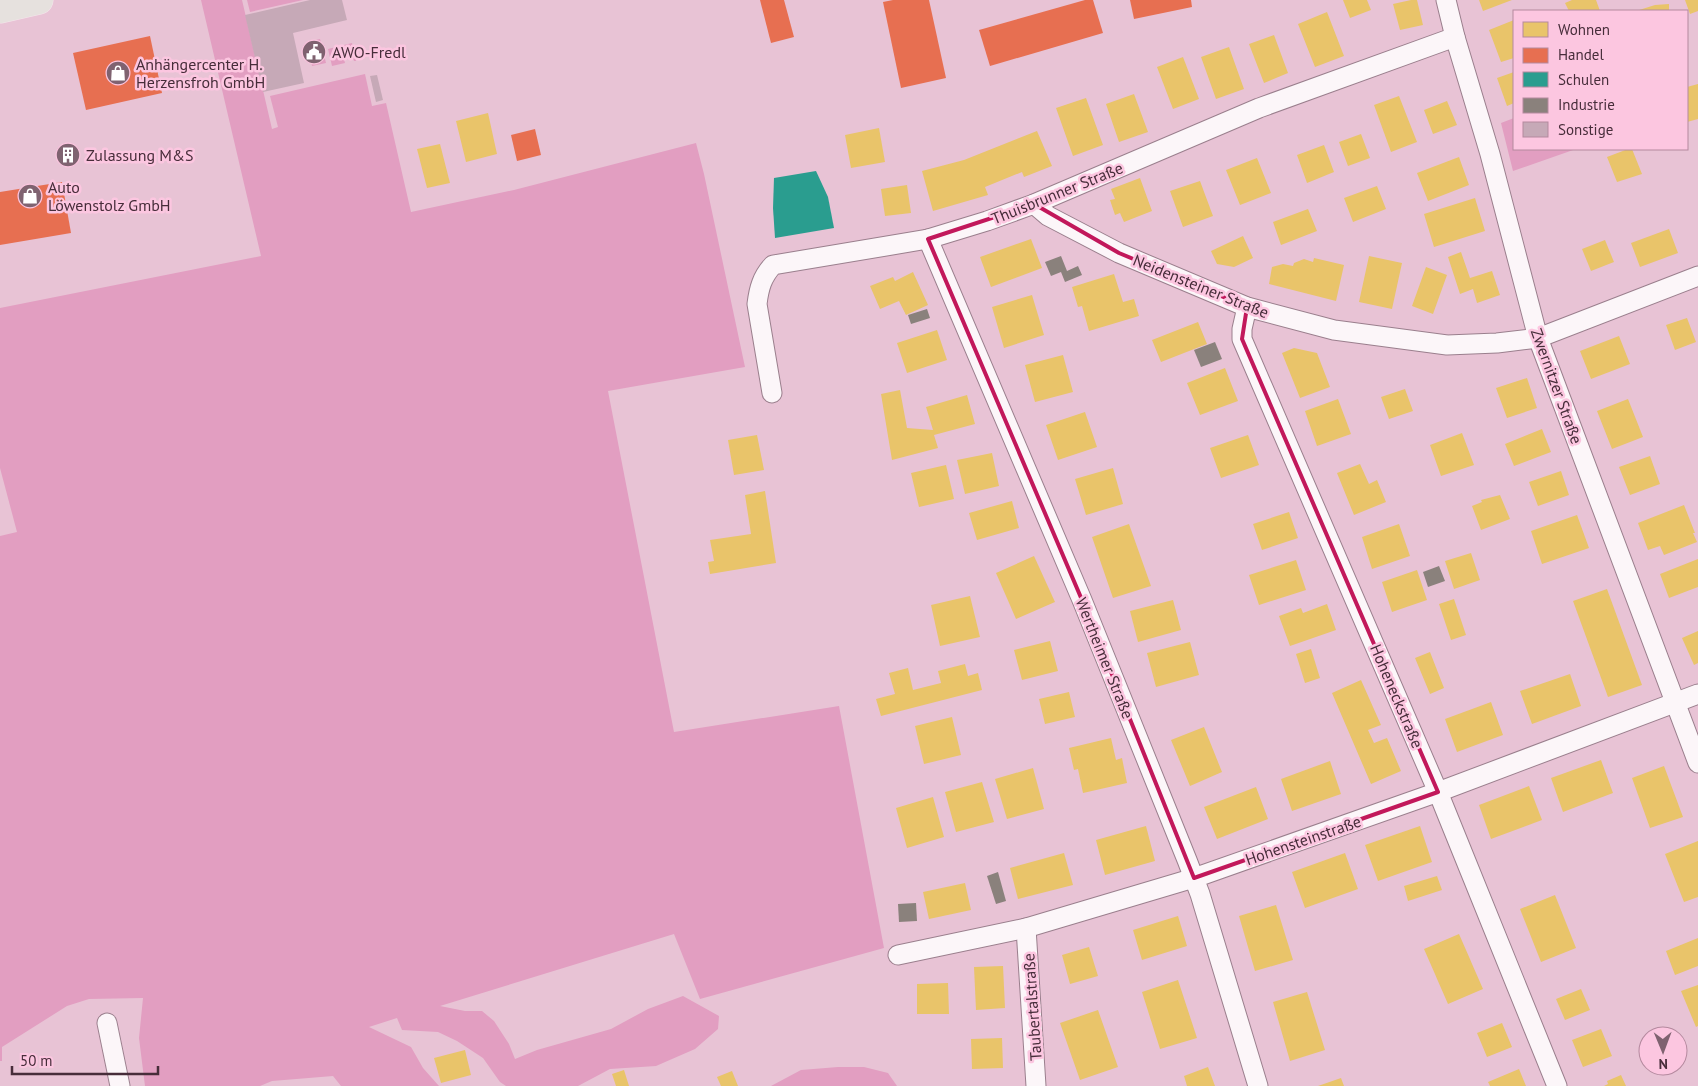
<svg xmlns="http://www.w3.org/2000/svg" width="1698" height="1086" viewBox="0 0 1698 1086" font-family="'PT Sans',sans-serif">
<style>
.green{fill:#e29ec1}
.homes{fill:#e9c46a}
.shops{fill:#e76f51}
.schools{fill:#2a9d8f}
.industry{fill:#8a817c}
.building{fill:#c6a9b7}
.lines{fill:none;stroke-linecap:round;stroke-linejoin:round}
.minor-casing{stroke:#9a7f8d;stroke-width:21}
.primary-casing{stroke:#f5e4ec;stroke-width:29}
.minor{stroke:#fcf6f9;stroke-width:19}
.primary{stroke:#e6e1de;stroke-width:28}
.marked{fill:none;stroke:#c2185b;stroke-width:4;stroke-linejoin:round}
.labels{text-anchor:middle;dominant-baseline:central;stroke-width:5;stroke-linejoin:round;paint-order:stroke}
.poi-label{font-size:16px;fill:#472d3a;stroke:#fcc6e0;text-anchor:start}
.street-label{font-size:16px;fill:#472d3a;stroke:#fcc6e0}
</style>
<rect width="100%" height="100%" fill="#e8c3d5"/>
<!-- green -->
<g class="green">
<path d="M201,0H242L272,129L278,127L270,96L365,74L372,106L386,103L411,212L514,190L696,143L704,174L745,367L608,391L674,732L839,706L884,948L700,999L674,934L440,1006L465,1011H482L494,1021L509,1044L515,1059L537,1050L611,1029L648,1009L683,996L719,1016L718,1029L695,1049L656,1066L610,1069L578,1086H506L500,1082L483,1058L457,1041L438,1032L402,1030L397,1018L369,1027L411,1047L423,1068L439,1086H341L333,1076L272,1081L260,1086H145L139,1038L143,998L89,999L67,1006L2,1047V1061H0V536L17,532L0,468V308L261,256Z"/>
<path d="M247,0H303L250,12Z"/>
<path d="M320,39L326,63L312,66L307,42Z"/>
<path d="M352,43L356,61H354L350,49L342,52L345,63L332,66L328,49Z"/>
<path d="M1514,118V149H1576L1513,171L1501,123Z"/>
<path d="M838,1067H864L888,1073L897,1086H771L801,1070Z"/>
</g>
<!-- homes -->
<g class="homes">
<path d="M1343,0H1367L1371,10L1350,18Z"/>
<path d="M1411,0H1417L1423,25L1400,30L1393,4Z"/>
<path d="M1479,0H1512L1483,11Z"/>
<path d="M1572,0H1596L1600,11H1569L1565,3Z"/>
<path d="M1685,0H1698V11L1690,14Z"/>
<path d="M1669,4V11H1636L1655,5Z"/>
<path d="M1327,12L1344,56L1315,67L1298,24Z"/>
<path d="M1514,20V58L1501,62L1489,30Z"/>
<path d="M1274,35L1288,73L1264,83L1249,44Z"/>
<path d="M1229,47L1244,89L1216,99L1201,57Z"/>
<path d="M1183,57L1199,99L1173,109L1157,67Z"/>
<path d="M1514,72V103L1507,106L1497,78Z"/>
<path d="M1698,84V119L1687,122V87Z"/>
<path d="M1134,94L1148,132L1119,142L1106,104Z"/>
<path d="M1399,96L1417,142L1391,152L1374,105Z"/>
<path d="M1086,98L1103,145L1073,156L1056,108Z"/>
<path d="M1447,101L1457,125L1433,134L1424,110Z"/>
<path d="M488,113L497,154L466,162L456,121Z"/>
<path d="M879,128L885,162L851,168L845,135Z"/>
<path d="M1037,131L1052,166L1024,177L1022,172L985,187L988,195L933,211L922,171L964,160Z"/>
<path d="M1361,134L1370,158L1348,166L1339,142Z"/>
<path d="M440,144L450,183L427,188L417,149Z"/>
<path d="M1324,145L1334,172L1307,183L1297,155Z"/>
<path d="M1628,149H1632L1642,174L1617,182L1607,157Z"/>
<path d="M1459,157L1469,185L1428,201L1417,173Z"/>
<path d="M1257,158L1271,193L1240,205L1226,170Z"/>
<path d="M1140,178L1152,211L1124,222L1120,213L1115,215L1110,200L1115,199L1111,189Z"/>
<path d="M1200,181L1213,216L1183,227L1170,191Z"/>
<path d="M907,185L911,213L885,216L881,189Z"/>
<path d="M1377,186L1386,209L1353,222L1344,198Z"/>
<path d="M1475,198L1485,231L1434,247L1424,214Z"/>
<path d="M1308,209L1317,231L1281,245L1273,222Z"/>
<path d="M1669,229L1678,253L1640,267L1631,243Z"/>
<path d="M1243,236L1253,258L1234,267L1217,264L1211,251Z"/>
<path d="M1031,239L1042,268L991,287L980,257Z"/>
<path d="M1605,240L1614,262L1591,271L1582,249Z"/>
<path d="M1461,252L1470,278L1492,271L1500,295L1477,303L1473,289L1460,294L1448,257Z"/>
<path d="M1369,256L1402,263L1392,309L1359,302Z"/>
<path d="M1314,258L1344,265L1336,301L1269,284L1272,267L1283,264L1293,266L1294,263L1304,259L1313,262Z"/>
<path d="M1426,267L1447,275L1433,314L1412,306Z"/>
<path d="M913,272L928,305L906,315L899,301L880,309L870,286L893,277L895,281Z"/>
<path d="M1114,274L1123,302L1134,299L1139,316L1089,331L1082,306L1078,307L1072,287Z"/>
<path d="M1032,295L1044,335L1004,348L992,307Z"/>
<path d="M1687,318L1696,342L1675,350L1666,325Z"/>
<path d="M1198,322L1207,344L1161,362L1152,340Z"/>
<path d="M937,330L947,360L907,373L897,343Z"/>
<path d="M1619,336L1630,364L1591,379L1580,351Z"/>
<path d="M1294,348L1317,353L1330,387L1300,398L1282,353Z"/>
<path d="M1063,355L1073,392L1035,402L1025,365Z"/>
<path d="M1225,368L1238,401L1200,415L1187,383Z"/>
<path d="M1527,378L1537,408L1507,418L1496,388Z"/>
<path d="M1405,389L1413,411L1389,419L1381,397Z"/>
<path d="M900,390L907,428L933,430L926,407L967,395L975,424L934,435L938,448L892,460L881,394Z"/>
<path d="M1338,399L1351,434L1317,446L1305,411Z"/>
<path d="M1628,399L1643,437L1612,449L1597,411Z"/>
<path d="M1085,412L1097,447L1058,460L1046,425Z"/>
<path d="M1542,429L1551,452L1514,466L1505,444Z"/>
<path d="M1462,433L1474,465L1441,476L1430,445Z"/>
<path d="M757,435L764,470L734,475L728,440Z"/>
<path d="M1248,435L1259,465L1221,478L1210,448Z"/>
<path d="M992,453L999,486L965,494L957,460Z"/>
<path d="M1650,456L1660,484L1630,495L1619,467Z"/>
<path d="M1360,464L1369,484L1377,480L1386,502L1354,515L1337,473Z"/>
<path d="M946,465L954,499L919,507L911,473Z"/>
<path d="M1113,468L1123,504L1086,515L1075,479Z"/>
<path d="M1561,471L1569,495L1538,506L1529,482Z"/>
<path d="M765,491L776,563L710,574L708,562L714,561L710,540L751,534L745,495Z"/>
<path d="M1500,495L1510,519L1481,530L1472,506L1482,502L1481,500Z"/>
<path d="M1012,501L1019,528L977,540L969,513Z"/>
<path d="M1684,505L1695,533H1693L1697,542L1664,555L1660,546L1648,550L1638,523Z"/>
<path d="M1289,512L1298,538L1262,550L1253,524Z"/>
<path d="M1577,515L1589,548L1542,564L1531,531Z"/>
<path d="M1129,524L1151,586L1113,598L1092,537Z"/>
<path d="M1399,524L1410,556L1372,569L1362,537Z"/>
<path d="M1471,553L1480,580L1454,589L1445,561Z"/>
<path d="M1034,556L1055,602L1016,619L996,573Z"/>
<path d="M1698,559V587L1669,598L1660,574Z"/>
<path d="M1296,560L1306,590L1259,605L1249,575Z"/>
<path d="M1417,570L1427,600L1392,612L1382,582Z"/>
<path d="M1607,589L1642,685L1608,697L1573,601Z"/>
<path d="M970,596L980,637L940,646L931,605Z"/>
<path d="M1454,599L1466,635L1451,640L1439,604Z"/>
<path d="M1173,600L1181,630L1138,642L1130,611Z"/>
<path d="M1327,604L1336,630L1290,646L1279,616L1301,608L1303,613Z"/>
<path d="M1698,631V663L1694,665L1682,638Z"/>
<path d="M1050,641L1058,671L1022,680L1014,650Z"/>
<path d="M1190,642L1199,675L1156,687L1147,653Z"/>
<path d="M1311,649L1320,678L1305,683L1296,654Z"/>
<path d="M1430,652L1444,688L1430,694L1415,658Z"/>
<path d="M965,664L968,676L978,673L982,690L881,716L876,699L895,694L889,673L908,668L913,690L941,683L938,671Z"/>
<path d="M1570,674L1581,706L1532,724L1520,691Z"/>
<path d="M1361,680L1381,725L1368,730L1374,743L1387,738L1401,771L1371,784L1332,693Z"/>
<path d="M1069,692L1075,717L1045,724L1039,699Z"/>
<path d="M1491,702L1503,735L1457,752L1445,719Z"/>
<path d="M952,717L961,755L924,764L915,726Z"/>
<path d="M1204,727L1222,772L1190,786L1171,740Z"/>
<path d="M1111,738L1116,760L1122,758L1127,783L1083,793L1078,769L1074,770L1069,748Z"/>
<path d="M1601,760L1613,793L1563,812L1551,778Z"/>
<path d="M1330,761L1341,794L1292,811L1281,779Z"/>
<path d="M1664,766L1683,817L1650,828L1632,778Z"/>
<path d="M1033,768L1044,809L1007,819L995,779Z"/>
<path d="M982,782L994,822L956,832L945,792Z"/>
<path d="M1529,786L1542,820L1491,839L1479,805Z"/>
<path d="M1256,787L1268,819L1217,839L1204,807Z"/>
<path d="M933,797L944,837L907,848L896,808Z"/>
<path d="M1146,826L1155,861L1105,875L1096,840Z"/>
<path d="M1420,826L1432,862L1378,881L1365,845Z"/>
<path d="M1698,841V897L1684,902L1665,854Z"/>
<path d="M1064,853L1073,885L1018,899L1010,868Z"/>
<path d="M1345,853L1358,889L1305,908L1292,872Z"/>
<path d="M1437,876L1442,890L1408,901L1404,886Z"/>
<path d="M965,883L971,910L929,919L923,892Z"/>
<path d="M1555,895L1576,948L1541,962L1520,909Z"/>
<path d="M1276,905L1293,960L1255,971L1239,916Z"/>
<path d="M1178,916L1187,946L1142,960L1133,930Z"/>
<path d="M1459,934L1483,989L1448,1004L1424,949Z"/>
<path d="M1698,938V966L1675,975L1666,951Z"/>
<path d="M1089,947L1098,976L1070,984L1062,955Z"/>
<path d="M1003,966L1005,1008L976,1010L974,967Z"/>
<path d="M1178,980L1197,1038L1160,1049L1142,992Z"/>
<path d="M948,983L949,1014H917V984Z"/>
<path d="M1698,985V1026L1696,1027L1681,991Z"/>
<path d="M1581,989L1590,1010L1565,1020L1556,999Z"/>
<path d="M1307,992L1325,1050L1290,1061L1273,1002Z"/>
<path d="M1098,1010L1118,1067L1080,1080L1060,1023Z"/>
<path d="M1502,1023L1512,1047L1487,1057L1477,1033Z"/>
<path d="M1601,1029L1612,1056L1583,1067L1572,1040Z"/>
<path d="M1002,1038L1003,1068L972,1069L971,1039Z"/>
<path d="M465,1050L471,1075L441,1083L434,1058Z"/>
<path d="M1208,1067L1215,1086H1187L1184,1076Z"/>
<path d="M1519,1069L1526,1086H1490L1488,1082Z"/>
<path d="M624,1070L629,1086H616L612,1074Z"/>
<path d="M732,1071L738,1086H721L717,1077Z"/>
<path d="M1621,1075L1626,1086H1604L1608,1084L1607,1081Z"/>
<path d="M1341,1078L1344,1086H1318Z"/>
</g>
<!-- shops -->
<g class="shops">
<path d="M760,0H784L794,37L771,43Z"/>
<path d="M893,0H929L946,78L901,88L883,2Z"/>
<path d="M1085,0H1093L1103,33L990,66L979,30Z"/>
<path d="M1130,0H1191L1192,7L1134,19Z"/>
<path d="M150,36L162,93L86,110L73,53Z"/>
<path d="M535,129L541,155L517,161L511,135Z"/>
<path d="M70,145L74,164L66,165L62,147Z"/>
<path d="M62,182L71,233L0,245V192Z"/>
</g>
<!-- schools -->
<path class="schools" d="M816,171L828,197L834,228L775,238L773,208L774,178Z"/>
<!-- industry -->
<g class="industry">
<path d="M1061,256L1067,271L1078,266L1082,275L1065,282L1061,272L1051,276L1045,262Z"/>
<path d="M927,309L930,318L911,324L908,315Z"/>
<path d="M1215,342L1222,359L1201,367L1194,350Z"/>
<path d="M1439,566L1445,581L1428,587L1423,572Z"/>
<path d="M998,872L1006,901L996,904L987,876Z"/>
<path d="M916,903L917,921L899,922L898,904Z"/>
</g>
<!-- building -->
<g class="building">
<path d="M310,0H342L347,20L293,33L304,83L263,92L245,15Z"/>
<path d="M377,75L383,100L376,102L370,76Z"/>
</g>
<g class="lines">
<!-- minor casing -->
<g class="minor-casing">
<g id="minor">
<path d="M1446,0L1455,37L1490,154L1538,338L1698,763"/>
<path d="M1034,204L1048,216L1119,253L1247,307L1334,330L1447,345L1497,343L1538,338L1698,276"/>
<path d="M928,239L1082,600L1187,860L1200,894L1258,1086"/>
<path d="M1247,307L1242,329V339L1438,792L1557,1086"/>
<path d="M772,393L757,304C759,288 762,277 773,265L928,239L987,221L1034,204L1259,108L1455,37"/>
<path d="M1026,928L1036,1086"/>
<path d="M898,955L1026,928L1194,878L1438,792L1698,694"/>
<path d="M107,1023L120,1086"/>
</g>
</g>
<!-- primary casing -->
<g class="primary-casing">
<path id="primary" d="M0,9L39,0"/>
</g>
<!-- minor -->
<use href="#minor" class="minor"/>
<!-- primary -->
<use href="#primary" class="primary"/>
</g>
<!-- marked area -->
<path class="marked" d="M1034,204L1119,253L1247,307L1242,339L1438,792L1194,878L1082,600L928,239Z"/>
<!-- icons -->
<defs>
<g id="civic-disc" transform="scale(1.25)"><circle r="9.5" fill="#7f6270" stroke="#fcc6e0"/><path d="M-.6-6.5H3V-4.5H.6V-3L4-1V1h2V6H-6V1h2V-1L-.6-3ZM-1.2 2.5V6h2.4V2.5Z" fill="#fff"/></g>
<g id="shop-disc" transform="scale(1.25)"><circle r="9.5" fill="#7f6270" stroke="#fcc6e0"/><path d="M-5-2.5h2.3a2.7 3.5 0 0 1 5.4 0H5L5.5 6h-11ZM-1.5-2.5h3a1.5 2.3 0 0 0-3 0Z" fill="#fff"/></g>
<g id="building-disc" transform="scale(1.25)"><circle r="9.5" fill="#7f6270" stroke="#fcc6e0"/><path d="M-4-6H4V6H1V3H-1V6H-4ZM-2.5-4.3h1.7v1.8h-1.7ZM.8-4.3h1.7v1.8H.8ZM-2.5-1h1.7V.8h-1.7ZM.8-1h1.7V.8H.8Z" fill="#fff"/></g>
</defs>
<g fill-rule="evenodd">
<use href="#civic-disc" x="314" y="52"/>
<use href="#shop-disc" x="118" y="73"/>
<use href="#building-disc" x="68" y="155"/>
<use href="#shop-disc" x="30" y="196"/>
</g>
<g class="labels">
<!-- poi labels -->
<g class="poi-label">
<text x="332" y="52">AWO-Fredl</text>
<text x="136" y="64">Anhängercenter H.<tspan x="136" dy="18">Herzensfroh GmbH</tspan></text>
<text x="86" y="155">Zulassung M&amp;S</text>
<text x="48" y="187">Auto<tspan x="48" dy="18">Löwenstolz GmbH</tspan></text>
</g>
<!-- street labels -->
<g class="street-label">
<text transform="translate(1057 193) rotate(-22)">Thuisbrunner Straße</text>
<text transform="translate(1201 286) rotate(22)">Neidensteiner Straße</text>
<text transform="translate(1557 386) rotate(70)">Zwernitzer Straße</text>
<text transform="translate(1105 658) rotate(68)">Wertheimer Straße</text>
<text transform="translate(1397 696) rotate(67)">Hoheneckstraße</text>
<text transform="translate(1303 840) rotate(-19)">Hohensteinstraße</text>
<text transform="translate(1032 1007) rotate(-94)">Taubertalstraße</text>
</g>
</g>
<!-- legend -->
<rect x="1513" y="10" width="175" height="140" fill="#fcc6e0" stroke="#b4899e"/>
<rect x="1523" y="22" width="25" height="15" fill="#e9c46a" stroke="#b4899e"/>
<text x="1558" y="35" font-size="15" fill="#472d3a">Wohnen</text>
<rect x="1523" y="48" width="25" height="15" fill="#e76f51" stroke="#b4899e"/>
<text x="1558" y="60" font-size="15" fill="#472d3a">Handel</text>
<rect x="1523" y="72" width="25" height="15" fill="#2a9d8f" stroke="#b4899e"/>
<text x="1558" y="85" font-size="15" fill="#472d3a">Schulen</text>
<rect x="1523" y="98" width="25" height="15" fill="#8a817c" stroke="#b4899e"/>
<text x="1558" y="110" font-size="15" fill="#472d3a">Industrie</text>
<rect x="1523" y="122" width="25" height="15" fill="#c6a9b7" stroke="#b4899e"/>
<text x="1558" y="135" font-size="15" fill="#472d3a">Sonstige</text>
<!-- north arrow -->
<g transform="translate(1663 1051) rotate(179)"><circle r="24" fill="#fcc6e0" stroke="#b4899e"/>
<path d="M0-4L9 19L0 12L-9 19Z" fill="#7f6270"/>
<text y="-8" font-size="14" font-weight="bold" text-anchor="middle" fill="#472d3a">N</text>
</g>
<!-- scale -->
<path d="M12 1066v8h146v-8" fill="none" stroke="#472d3a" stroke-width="2.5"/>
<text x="20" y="1066" font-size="15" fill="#472d3a" stroke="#fcc6e0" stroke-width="4" paint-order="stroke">50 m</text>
</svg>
